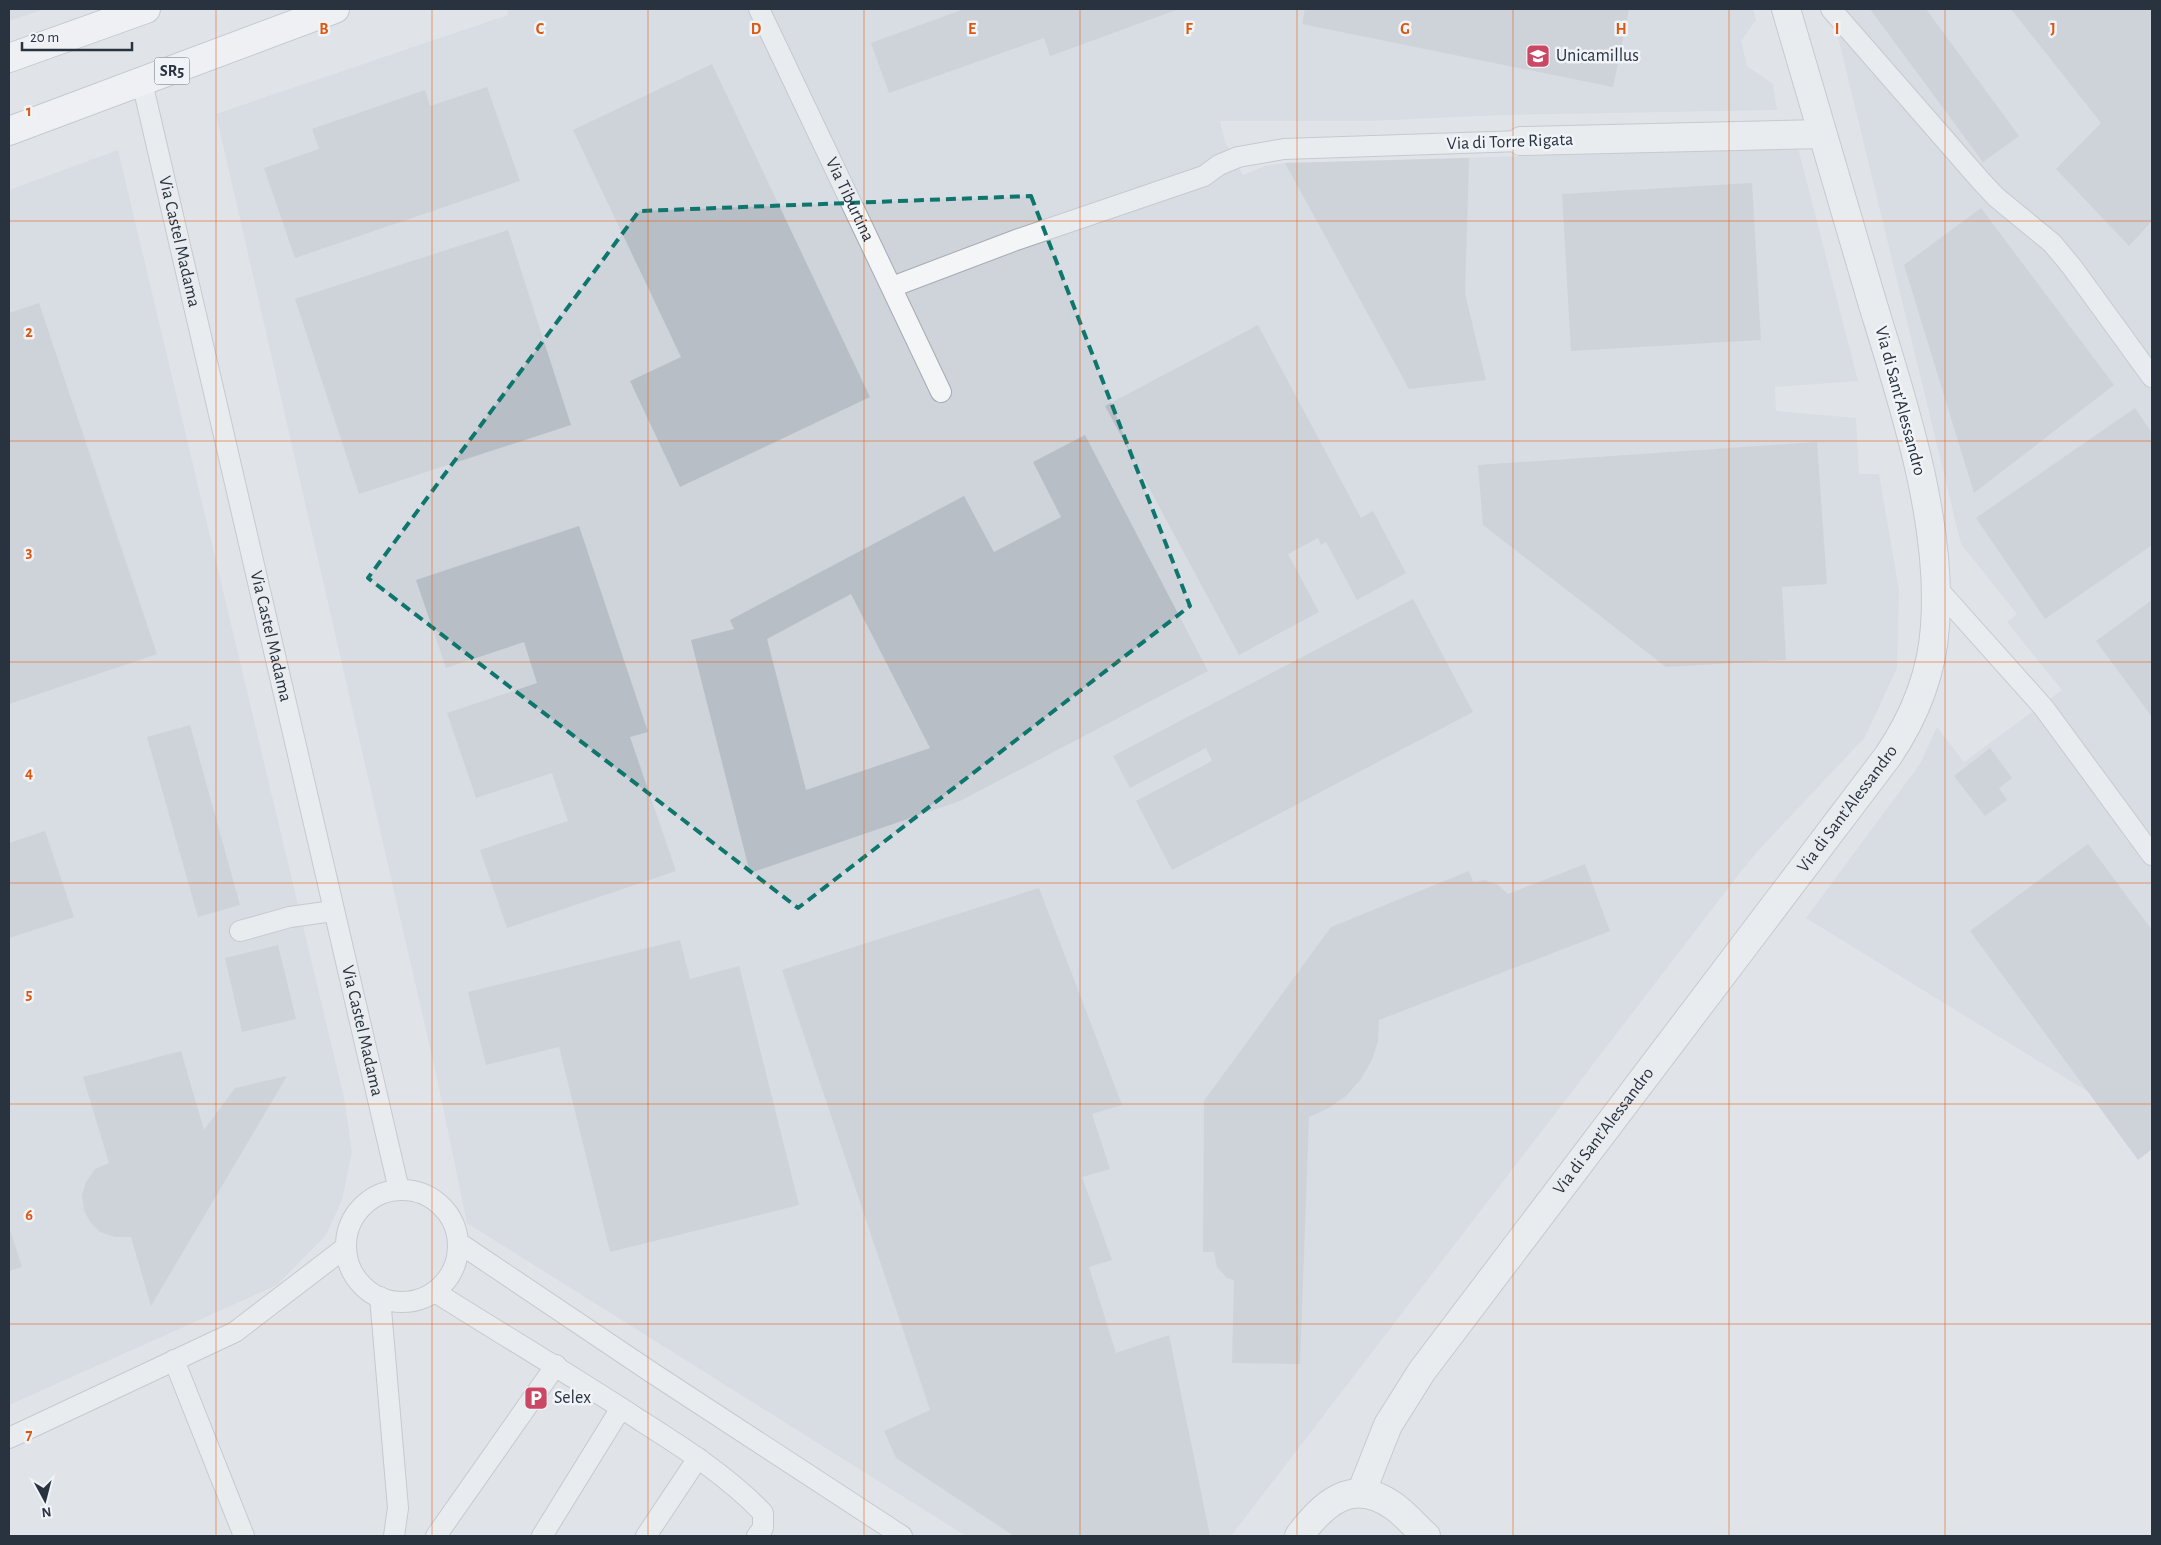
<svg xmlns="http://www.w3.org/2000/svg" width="2161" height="1545" viewBox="0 0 2161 1545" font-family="'Alegreya Sans',sans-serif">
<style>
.built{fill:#cfd4db}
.building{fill:#b8bec6;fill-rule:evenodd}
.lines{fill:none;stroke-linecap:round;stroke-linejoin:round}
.service-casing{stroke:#a5abb3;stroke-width:22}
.minor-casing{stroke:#a5abb3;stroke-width:30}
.tertiary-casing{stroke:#a5abb3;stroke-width:30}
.primary-casing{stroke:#a0aab5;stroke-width:30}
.service{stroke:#f3f5f7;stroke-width:20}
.minor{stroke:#f3f5f7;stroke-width:28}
.tertiary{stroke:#f3f5f7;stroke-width:28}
.primary{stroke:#fff;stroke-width:28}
.marked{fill:none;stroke:#0f766e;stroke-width:4;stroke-dasharray:10 6;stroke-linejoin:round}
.grid{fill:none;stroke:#de570f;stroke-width:1;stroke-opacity:0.55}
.labels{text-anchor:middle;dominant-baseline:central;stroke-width:5;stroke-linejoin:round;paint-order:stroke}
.shield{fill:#f0f3f7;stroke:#656d77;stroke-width:1}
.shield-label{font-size:16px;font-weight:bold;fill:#293340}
.poi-label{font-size:18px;fill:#293340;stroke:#f0f3f7;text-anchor:start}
.street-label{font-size:18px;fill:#293340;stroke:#f0f3f7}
.grid-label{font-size:16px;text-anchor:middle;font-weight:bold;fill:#de570f;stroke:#f0f3f7;stroke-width:5;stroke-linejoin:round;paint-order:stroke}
</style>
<rect width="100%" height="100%" fill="#e0e4e9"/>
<!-- built -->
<g class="built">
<path d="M9,9H44L9,21Z"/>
<path d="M507,9H1753L1756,20L1741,41L1747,66L1773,84L1777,110L1501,115L1370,121H1220L1225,142L1243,175L1265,166L1285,163L1798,148L1858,381L1775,387L1776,411L1856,418L1859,474H1879L1899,590L1897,668L1865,737L1756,853L1739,874L1231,1536H966L467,1223L438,1083L216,114L508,15Z"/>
<path d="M1825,9H2152V1131L1806,918L1920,764L1937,727L1964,762L2062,690L2007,622L2017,614L1961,544L1839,41Z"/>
<path d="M118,150L344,1098L352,1152L342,1200L326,1235L277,1285L9,1405V190Z"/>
</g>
<!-- building -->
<g class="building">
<path d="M964,9H1179L1050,56L1044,38L889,93L871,43Z"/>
<path d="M1305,9H1629L1613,87L1302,24Z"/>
<path d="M1870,9H1926L2019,136L1983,162Z"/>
<path d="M2011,9H2152V221L2129,246L2056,169L2101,123Z"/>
<path d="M712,64L870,397L680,487L630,381L681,357L573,130Z"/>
<path d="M487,87L520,181L295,258L264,168L319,149L312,129L425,90L430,106Z"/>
<path d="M1469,158L1465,294L1486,380L1409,389L1285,163Z"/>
<path d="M1752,183L1761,340L1571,351L1562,194Z"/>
<path d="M1981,208L2114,385L1974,493L1904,265Z"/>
<path d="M508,230L571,425L359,494L295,299Z"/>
<path d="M39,303L157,654L9,704V313Z"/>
<path d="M1258,325L1361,518L1373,511L1406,573L1357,600L1326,542L1321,545L1318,538L1288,554L1319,612L1239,655L1105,406Z"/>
<path d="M2135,408L2152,433V545L2045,619L1976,518Z"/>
<path d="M1085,435L1208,671L960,801L750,873L691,640L734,629L730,620L964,496L994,552L1061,517L1033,462ZM851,594L930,748L806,790L767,639Z"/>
<path d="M1817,442L1827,584L1782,587L1786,660L1666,667L1483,525L1478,465Z"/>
<path d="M579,526L648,732L630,737L676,871L507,928L480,850L568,821L552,773L476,798L447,713L537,683L524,642L446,668L416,580Z"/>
<path d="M1413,599L1473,712L1172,870L1136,801L1212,761L1206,748L1130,788L1113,756Z"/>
<path d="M2152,600V717L2096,641Z"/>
<path d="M190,725L240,905L198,917L147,737Z"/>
<path d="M1990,748L2012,778L1999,788L2007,800L1985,816L1954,776Z"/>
<path d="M45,831L74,917L9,938V843Z"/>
<path d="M2088,844L2152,930V1149L2138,1160L1970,931Z"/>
<path d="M1585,864L1610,931L1379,1020L1378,1041L1372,1060L1361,1079L1347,1095L1329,1108L1309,1117L1300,1364L1232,1363L1234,1280L1227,1278L1217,1267L1214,1252H1203L1204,1101L1331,927L1469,871L1473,882L1485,880L1498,885L1508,894Z"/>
<path d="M1039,888L1122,1105L1092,1114L1110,1169L1082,1177L1112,1260L1089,1267L1116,1353L1169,1335L1210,1536H1014L896,1458L884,1431L930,1410L782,970Z"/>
<path d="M680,940L690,979L739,966L799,1205L610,1252L559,1047L486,1065L468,992Z"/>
<path d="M278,945L296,1019L242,1032L225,958Z"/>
<path d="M181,1051L204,1130L235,1088L287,1076L151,1306L131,1237H115L100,1232L90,1222L84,1210L82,1195L86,1182L95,1169L109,1163L83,1077Z"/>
<path d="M9,1227L22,1267L9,1271Z"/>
</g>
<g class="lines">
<!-- service casing -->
<g class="service-casing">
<g id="service">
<path id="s1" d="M759,9L941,392"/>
<path d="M1831,9L1981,181L1996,197L2052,243L2072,267L2152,377"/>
<path id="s2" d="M142,82L399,1190"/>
<path d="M892,287L1016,240L1204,176L1219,165L1238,157L1284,149L1521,141"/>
<path d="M1935,586L2044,708L2152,855"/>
<path d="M240,931L290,917L333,911"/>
<circle cx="402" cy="1246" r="56"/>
<path d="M459,1243L654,1374L902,1536"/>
<path d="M435,1292C503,1335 571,1375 638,1419C682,1447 727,1475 763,1513V1528L757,1536"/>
<path d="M380,1297L398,1508L394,1536"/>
<path d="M174,1360L244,1536"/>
<path d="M9,1438L235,1332L346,1247"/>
<path d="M436,1536L556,1365"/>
<path d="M542,1536L621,1408"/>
<path d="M646,1536L698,1458"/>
</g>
</g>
<!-- minor casing -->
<g class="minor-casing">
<path id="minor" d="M1521,141L1822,134"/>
</g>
<!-- tertiary casing -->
<g class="tertiary-casing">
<g id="tertiary">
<path id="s3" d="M1361,1493L1388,1425L1422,1371L1888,756C1915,716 1932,674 1935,626C1943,523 1903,402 1873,305C1844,206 1815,108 1786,9"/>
<path d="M1299,1536C1325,1501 1354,1477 1395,1507C1406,1515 1416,1527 1426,1536"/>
</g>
</g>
<!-- primary casing -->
<g class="primary-casing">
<g id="primary">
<path d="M9,58L146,9"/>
<path d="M9,131L335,9"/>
</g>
</g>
<!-- service -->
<use href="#service" class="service"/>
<!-- minor -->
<use href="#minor" class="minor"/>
<!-- tertiary -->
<use href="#tertiary" class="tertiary"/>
<!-- primary -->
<use href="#primary" class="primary"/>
</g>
<!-- marked area -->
<path d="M0 0H2161V1545H0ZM1031,196L1190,606L798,908L368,578L639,211Z" fill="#e0e4e9" fill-opacity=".55" fill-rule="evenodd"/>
<path class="marked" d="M1031,196L1190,606L798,908L368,578L639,211Z"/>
<!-- grid -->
<path class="grid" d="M216,9V1536M432,9V1536M648,9V1536M864,9V1536M1080,9V1536M1297,9V1536M1513,9V1536M1729,9V1536M1945,9V1536M9,221H2152M9,441H2152M9,662H2152M9,883H2152M9,1104H2152M9,1324H2152"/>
<!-- icons -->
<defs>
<g id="university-square" transform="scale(1.25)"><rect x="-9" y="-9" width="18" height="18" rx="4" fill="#cb4864" stroke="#f0f3f7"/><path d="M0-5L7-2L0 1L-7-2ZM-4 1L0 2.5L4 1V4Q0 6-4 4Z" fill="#fff"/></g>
<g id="parking-square" transform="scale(1.25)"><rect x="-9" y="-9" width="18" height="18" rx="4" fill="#cb4864" stroke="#f0f3f7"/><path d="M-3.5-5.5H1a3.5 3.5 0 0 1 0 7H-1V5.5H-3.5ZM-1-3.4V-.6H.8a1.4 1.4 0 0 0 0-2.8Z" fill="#fff"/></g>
</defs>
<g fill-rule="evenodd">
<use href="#university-square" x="1538" y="56"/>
<use href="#parking-square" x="536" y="1398"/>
</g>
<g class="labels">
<!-- shield labels -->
<rect class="shield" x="154.5" y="57.5" width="35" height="27" rx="4"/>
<g class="shield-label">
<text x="172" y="71">SR5</text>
</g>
<!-- poi labels -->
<g class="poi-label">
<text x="1556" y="56">Unicamillus</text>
<text x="554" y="1398">Selex</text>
</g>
<!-- street labels -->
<g class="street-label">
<text transform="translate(1510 142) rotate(-2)">Via di Torre Rigata</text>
<text stroke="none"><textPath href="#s1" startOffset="211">Via Tiburtina</textPath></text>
<text stroke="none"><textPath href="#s2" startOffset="164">Via Castel Madama</textPath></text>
<text transform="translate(1900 401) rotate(75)">Via di Sant'Alessandro</text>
<text stroke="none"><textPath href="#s2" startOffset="569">Via Castel Madama</textPath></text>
<text stroke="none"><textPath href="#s3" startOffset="842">Via di Sant'Alessandro</textPath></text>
<text stroke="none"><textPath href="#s2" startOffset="974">Via Castel Madama</textPath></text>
<text stroke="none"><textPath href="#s3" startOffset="438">Via di Sant'Alessandro</textPath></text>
</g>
</g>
<g class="grid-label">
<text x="324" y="34">B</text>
<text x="540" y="34">C</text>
<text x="756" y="34">D</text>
<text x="972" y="34">E</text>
<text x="1189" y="34">F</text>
<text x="1405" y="34">G</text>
<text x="1621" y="34">H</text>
<text x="1837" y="34">I</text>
<text x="2053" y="34">J</text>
<text x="29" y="116">1</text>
<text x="29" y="337">2</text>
<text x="29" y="557">3</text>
<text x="29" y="778">4</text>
<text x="29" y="999">5</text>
<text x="29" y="1220">6</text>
<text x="29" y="1440">7</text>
</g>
<!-- border -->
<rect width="2161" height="1545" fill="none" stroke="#293340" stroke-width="20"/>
<!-- north arrow -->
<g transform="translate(45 1500) rotate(173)" stroke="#f0f3f7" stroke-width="4" paint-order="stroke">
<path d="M0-4L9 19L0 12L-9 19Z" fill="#293340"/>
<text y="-8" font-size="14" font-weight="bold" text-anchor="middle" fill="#293340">N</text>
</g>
<!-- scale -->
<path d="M22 42v8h110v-8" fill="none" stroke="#293340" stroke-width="2.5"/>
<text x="30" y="42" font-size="15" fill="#293340" stroke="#f0f3f7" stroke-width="4" paint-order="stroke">20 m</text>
</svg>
